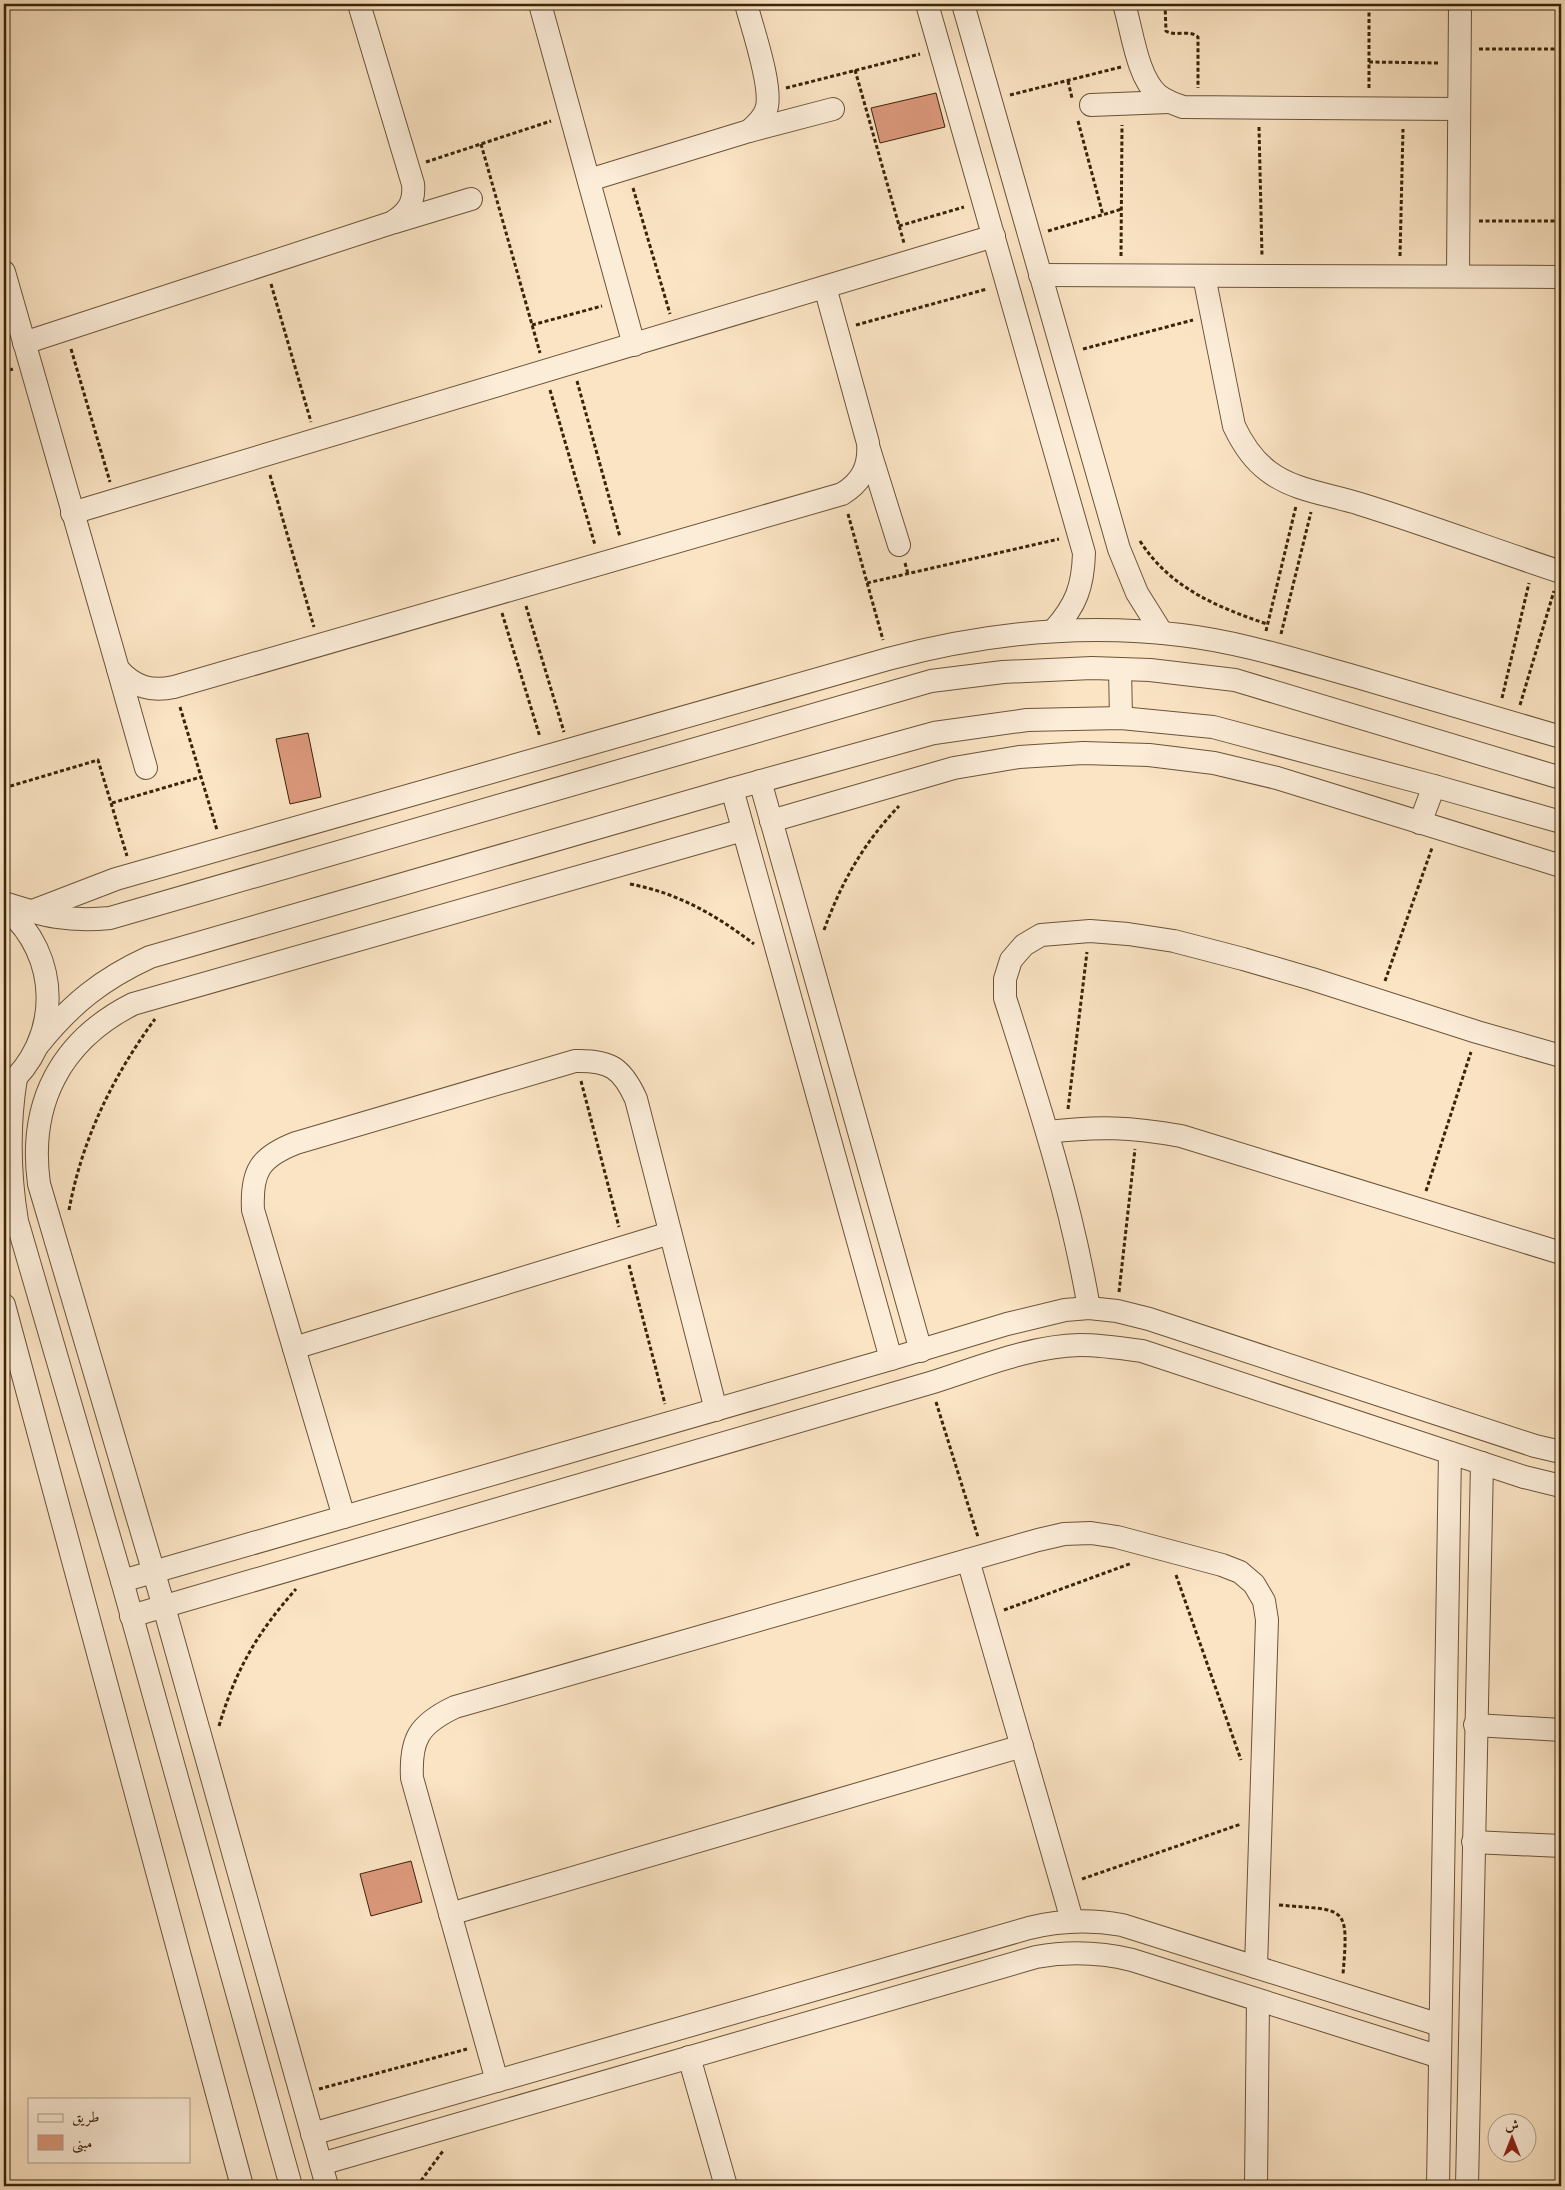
<svg xmlns="http://www.w3.org/2000/svg" width="1565" height="2190" viewBox="0 0 1565 2190" font-family="'Sorts Mill Goudy',Amiri,serif">
<style>
.building{fill:#dc997c;stroke:#392409}
.lines{fill:none;stroke-linecap:round;stroke-linejoin:round}
.minor-casing{stroke:#6a5438;stroke-width:24}
.path{stroke:#392409;stroke-width:3;stroke-dasharray:4 2.5;stroke-linecap:butt}
.minor{stroke:#fcedd9;stroke-width:22}
</style>
<rect width="100%" height="100%" fill="#fbe4c4"/>
<filter id="stains"><feTurbulence type="fractalNoise" baseFrequency=".004" numOctaves="4"/><feColorMatrix values="0 0 0 0 .2 0 0 0 0 .09 0 0 0 0 .02 0 0 0 .5 -.17"/></filter>
<radialGradient id="worn" r=".72"><stop offset=".6" stop-color="#630" stop-opacity="0"/><stop offset="1" stop-color="#630" stop-opacity=".3"/></radialGradient>
<!-- building -->
<g class="building">
<path d="M936,93L945,127L880,143L871,108Z"/>
<path d="M308,733L321,797L290,804L276,739Z"/>
<path d="M411,1861L422,1902L371,1916L360,1874Z"/>
</g>
<g class="lines">
<!-- minor casing -->
<g class="minor-casing">
<g id="minor">
<path d="M540,4L634,345"/>
<path d="M927,4L1084,553C1083,587 1076,605 1054,630"/>
<path d="M963,4L1119,549L1137,593L1162,633"/>
<path d="M1124,4C1132,30 1137,77 1158,95C1166,101 1174,104 1183,107L1459,109"/>
<path d="M1091,105L1169,102"/>
<path d="M749,131L833,109"/>
<path d="M589,180L749,131C756,125 763,119 766,110C774,90 752,27 746,4"/>
<path d="M395,222L471,199"/>
<path d="M4,272L118,669C134,687 151,692 174,687L842,494C862,482 870,466 868,443L825,287"/>
<path d="M1040,275L1561,277"/>
<path d="M1204,276L1234,426C1242,443 1252,459 1268,471C1294,491 1329,494 1360,504C1428,525 1494,550 1561,572"/>
<path d="M1458,276L1460,4"/>
<path d="M24,343L391,223C407,214 415,203 413,184L359,4"/>
<path d="M869,449L899,545"/>
<path d="M72,513L994,236"/>
<path d="M118,669L146,768"/>
<path d="M1120,669L1121,718"/>
<path d="M760,781L921,1351"/>
<path d="M732,789L891,1359"/>
<path d="M771,821L954,768L1019,757L1083,753L1149,755L1214,763L1277,778L1561,866"/>
<path d="M1420,823L1434,786"/>
<path d="M4,903C44,916 68,922 110,918L931,681L1003,672L1092,668L1150,670L1235,680L1561,778"/>
<path d="M4,907C62,955 62,1040 5,1088"/>
<path d="M30,912L116,879L888,659C984,633 1082,623 1181,635C1241,642 1299,661 1357,677C1425,697 1493,717 1561,737"/>
<path d="M38,1045C71,1004 102,979 150,957L732,789L934,733L1027,720L1121,718L1213,727L1434,786L1561,822"/>
<path d="M16,1078C8,1127 9,1172 17,1221L122,1581L291,2186"/>
<path d="M1048,1132C1098,1126 1131,1127 1181,1136L1561,1253"/>
<path d="M4,1305L242,2186"/>
<path d="M1089,1308C1071,1202 1038,1101 1005,998V979L1011,960L1024,945L1041,935L1090,931L1128,934L1174,941L1243,959L1312,979L1477,1032L1561,1056"/>
<path d="M294,1348L670,1233"/>
<path d="M344,1517L253,1210C251,1171 260,1157 296,1143L575,1061C610,1060 622,1068 636,1099L716,1410"/>
<path d="M968,1560L1072,1920"/>
<path d="M122,1581L891,1359L1007,1324L1065,1310L1089,1308L1117,1311L1149,1319L1535,1446L1561,1452"/>
<path d="M131,1616L930,1383C978,1368 1029,1346 1080,1345C1101,1345 1121,1348 1142,1351L1524,1477L1561,1486"/>
<path d="M1475,1725L1561,1730"/>
<path d="M1473,1842L1561,1846"/>
<path d="M450,1914L1022,1746"/>
<path d="M689,2057L726,2186"/>
<path d="M497,2081L412,1778C410,1739 419,1724 455,1707L1038,1540L1064,1534L1091,1533L1117,1537L1222,1565L1240,1572L1254,1584L1264,1601L1267,1620L1256,1967"/>
<path d="M312,2134L1029,1928C1061,1920 1089,1919 1122,1925L1440,2025"/>
<path d="M321,2164L1036,1957C1070,1951 1099,1952 1132,1960L1440,2057"/>
<path d="M327,2186L164,1607L39,1184C28,1104 60,1041 133,1004L743,830"/>
<path d="M1256,2186L1258,2001"/>
<path d="M1438,2186L1450,1453"/>
<path d="M1467,2186L1482,1463"/>
</g>
</g>
<!-- path -->
<g class="path">
<path d="M1165,4L1166,31C1175,37 1189,29 1198,37V88"/>
<path d="M1479,49H1561"/>
<path d="M1369,62L1439,63"/>
<path d="M855,70L904,243"/>
<path d="M1068,81L1072,98"/>
<path d="M786,88L920,54"/>
<path d="M1369,88V4"/>
<path d="M1010,95L1121,67"/>
<path d="M1078,121L1103,215"/>
<path d="M1259,127L1262,256"/>
<path d="M481,144L540,353"/>
<path d="M426,162L551,121"/>
<path d="M633,188L670,314"/>
<path d="M1479,221H1561"/>
<path d="M899,226L964,207"/>
<path d="M1048,231L1122,209"/>
<path d="M1121,256L1122,125"/>
<path d="M1400,256L1403,129"/>
<path d="M271,284L311,422"/>
<path d="M532,325L602,306"/>
<path d="M856,325L987,289"/>
<path d="M71,349L110,482"/>
<path d="M1083,349L1193,320"/>
<path d="M4,372L13,369"/>
<path d="M577,381L620,537"/>
<path d="M550,390L595,545"/>
<path d="M270,475L314,627"/>
<path d="M848,514L883,640"/>
<path d="M1140,541C1170,588 1217,607 1267,624"/>
<path d="M905,563L908,574"/>
<path d="M867,583L1059,539"/>
<path d="M526,606L564,732"/>
<path d="M502,613L540,737"/>
<path d="M1266,631L1296,506"/>
<path d="M1281,634L1311,512"/>
<path d="M1502,698L1529,583"/>
<path d="M1520,705L1554,591"/>
<path d="M180,707L217,830"/>
<path d="M4,788L98,760L127,856"/>
<path d="M112,803L201,777"/>
<path d="M630,884C678,893 716,915 754,944"/>
<path d="M824,930C842,881 863,844 899,806"/>
<path d="M1385,981L1432,848"/>
<path d="M581,1081L619,1227"/>
<path d="M1068,1109L1087,952"/>
<path d="M1426,1191L1471,1052"/>
<path d="M69,1210C82,1139 113,1076 155,1019"/>
<path d="M629,1265L665,1404"/>
<path d="M1119,1292L1135,1149"/>
<path d="M936,1402L978,1537"/>
<path d="M1176,1575L1241,1760"/>
<path d="M1004,1610L1132,1563"/>
<path d="M219,1726C236,1669 257,1633 296,1589"/>
<path d="M1082,1879L1241,1824"/>
<path d="M1279,1905C1346,1911 1349,1903 1343,1974"/>
<path d="M319,2089L467,2049"/>
<path d="M417,2186L443,2151"/>
</g>
<!-- minor -->
<use href="#minor" class="minor"/>
</g>
<!-- margin -->
<rect width="1565" height="2190" fill="none" stroke="#fbe4c4" stroke-width="20"/>
<rect x="5" y="5" width="1555" height="2180" fill="none" stroke="#392409" stroke-width="2.5"/>
<rect x="10" y="10" width="1545" height="2170" fill="none" stroke="#392409"/>
<!-- legend -->
<rect x="28" y="2098" width="162" height="65" fill="#fcedd9" stroke="#ae9d86"/>
<rect x="38" y="2114" width="25" height="8" fill="#fcedd9" stroke="#ae9d86"/>
<text x="72" y="2122" font-size="15" fill="#392409">طريق</text>
<rect x="38" y="2135" width="25" height="15" fill="#dc997c" stroke="#ae9d86"/>
<text x="72" y="2148" font-size="15" fill="#392409">مبنى</text>
<!-- north arrow -->
<g transform="translate(1512 2138)"><circle r="24" fill="#fcedd9" stroke="#ae9d86"/>
<path d="M0-4L9 19L0 12L-9 19Z" fill="#8f2418"/>
<text y="-8" font-size="14" font-weight="bold" text-anchor="middle" fill="#392409">ش</text>
</g>
<rect width="100%" height="100%" filter="url(#stains)"/>
<rect width="100%" height="100%" fill="url(#worn)"/>
</svg>
